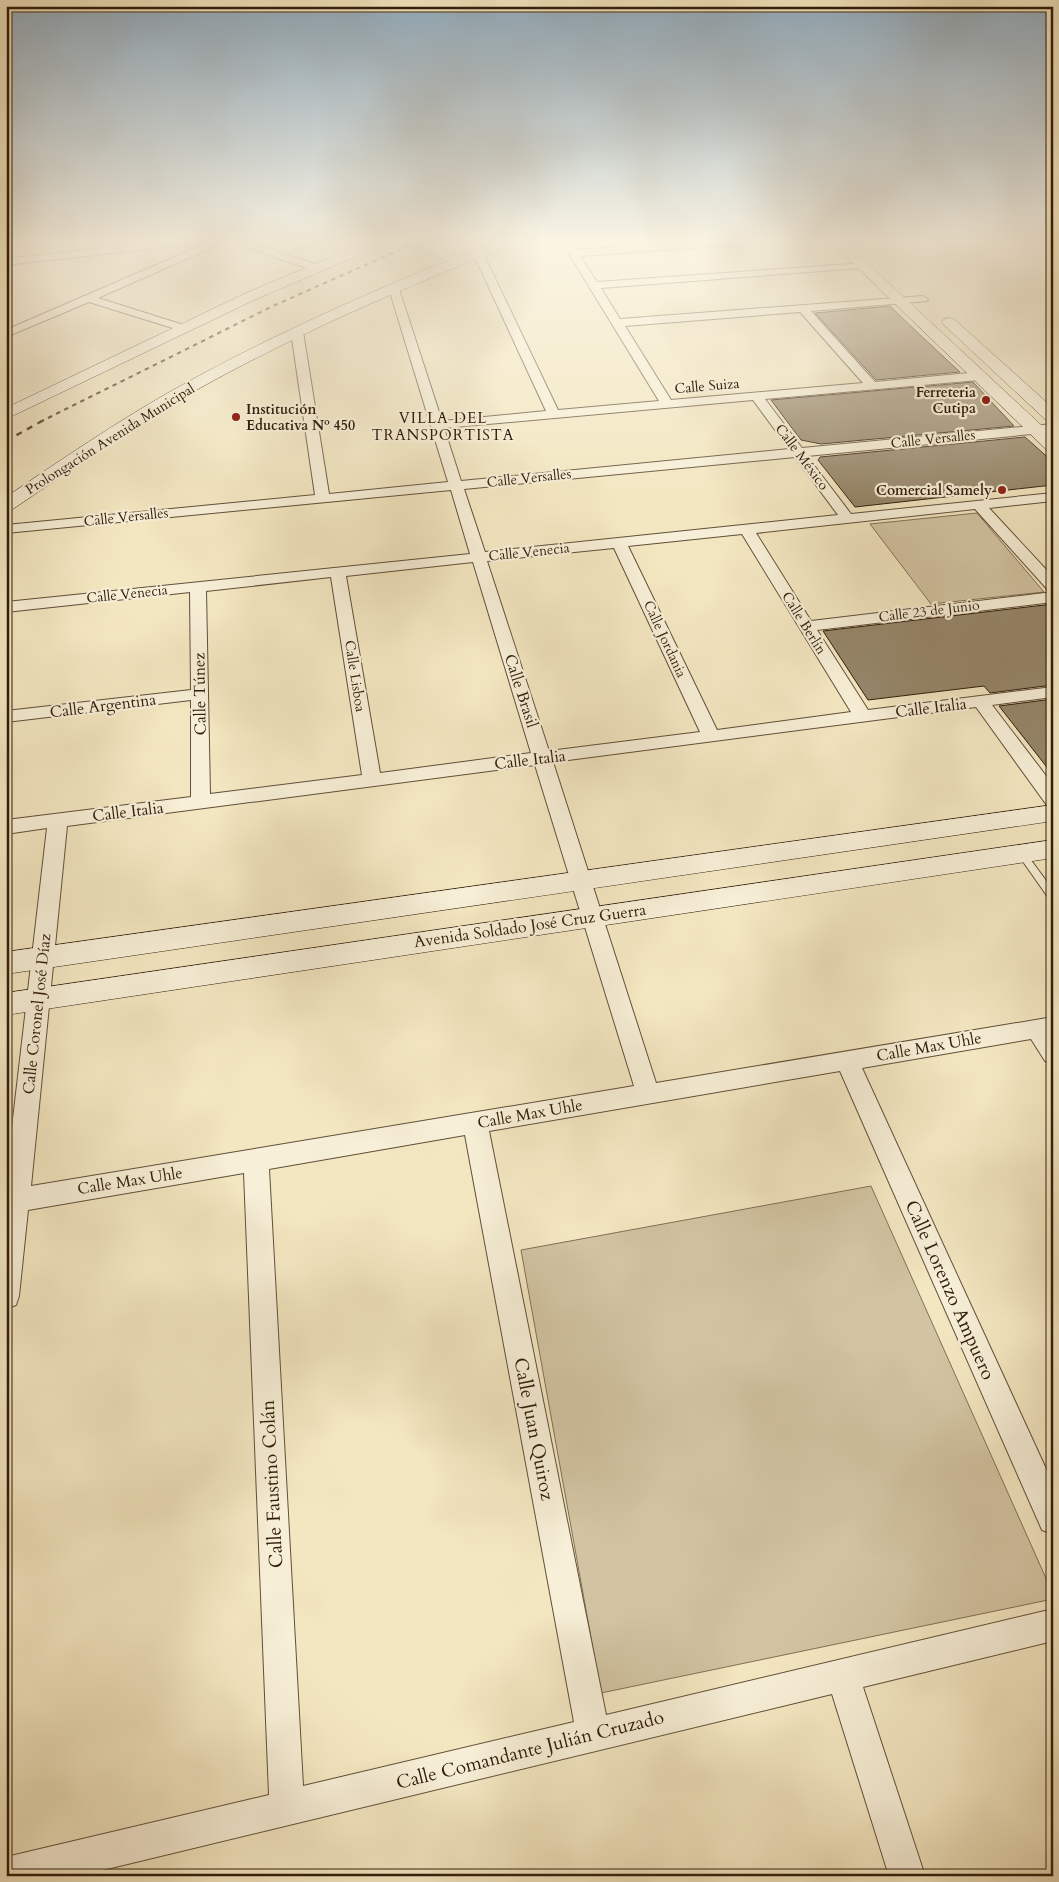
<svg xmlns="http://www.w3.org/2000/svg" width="1059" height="1882" viewBox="0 0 1059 1882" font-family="Cardo,serif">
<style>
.green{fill:#d2c4a2;stroke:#817056}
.building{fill:#95866a;stroke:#301c0b}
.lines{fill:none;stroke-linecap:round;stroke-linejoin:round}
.lane-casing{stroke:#614f38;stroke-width:2}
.street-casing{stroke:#614f38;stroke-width:2}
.secondary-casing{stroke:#301c0b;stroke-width:1}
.lane{fill:#f7efd7;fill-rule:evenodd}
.street{fill:#f7efd7;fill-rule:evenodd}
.secondary{fill:#f7efd7;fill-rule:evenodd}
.rail-far1{stroke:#301c0b;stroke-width:2;stroke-dasharray:4.5 4.5;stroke-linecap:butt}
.rail{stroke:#301c0b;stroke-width:2.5;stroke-dasharray:6 6;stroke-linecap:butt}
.poi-dot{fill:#8f2418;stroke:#f7efd7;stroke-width:2}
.labels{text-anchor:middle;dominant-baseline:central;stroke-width:4.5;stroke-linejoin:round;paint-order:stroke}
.far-street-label{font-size:14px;fill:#301c0b;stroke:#f7efd7}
.far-poi-label{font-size:14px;font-weight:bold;fill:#301c0b;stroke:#f7efd7;text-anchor:end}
.far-neighbourhood-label{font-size:15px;letter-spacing:1px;fill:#301c0b;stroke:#f7efd7}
.street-label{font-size:16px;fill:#301c0b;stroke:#f7efd7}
.near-street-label{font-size:19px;fill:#301c0b;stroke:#f7efd7}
</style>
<rect width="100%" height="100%" fill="#f3e7c1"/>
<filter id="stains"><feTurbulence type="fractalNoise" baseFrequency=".004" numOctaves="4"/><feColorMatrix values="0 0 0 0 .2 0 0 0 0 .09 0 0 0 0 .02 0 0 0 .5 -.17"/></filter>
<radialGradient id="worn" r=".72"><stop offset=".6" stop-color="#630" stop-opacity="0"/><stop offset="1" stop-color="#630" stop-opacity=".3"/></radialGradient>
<!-- green -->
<g class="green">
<path d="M977,513L1044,592L931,604L870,524Z"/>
<path d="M871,1186L1053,1594V1599L601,1693L521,1250Z"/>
</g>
<!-- building -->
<g class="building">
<path d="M890,306L918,333L960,372L876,380L815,313Z"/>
<path d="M973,382L1014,426L821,444L801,440L771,400Z"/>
<path d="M1025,437L1053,462V485L855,507L818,460L820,457Z"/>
<path d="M1053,604V685L990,693L984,686L868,700L823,631Z"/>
<path d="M1053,699V775L999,706Z"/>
</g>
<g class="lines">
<!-- lane casing -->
<g class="lane-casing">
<path id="lane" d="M1022,851L1025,852L1053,890V901L1050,900L1019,856L1017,854Z"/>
</g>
<!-- street casing -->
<g class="street-casing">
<g id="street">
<path d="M184,239L207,240L202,243L6,265V259Z"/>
<path d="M216,239H240L318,265L319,267L318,269H310L227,241L98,298L187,326L189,328L187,330H179L89,302L6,337V330Z"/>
<path d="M560,239H570L577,250L730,239H778L773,242L580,256L597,282L865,263L866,265L865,267L861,268L601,288L620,319L923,296L928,299L927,301L811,311L875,382L979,372L985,376L979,380L765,399L802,448L1053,424V432L807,456L851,514L1053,493V501L989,508L1053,577V592L1048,590L975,509L756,533L811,621L1053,592V602L817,630L868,710L1053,687V697L992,705L1053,785V805L1046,804L976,707L553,762L656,1083L1053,1017V1063L1045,1061L1031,1039L862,1068L1053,1484V1534L1042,1530L840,1071L489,1131L606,1715L1053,1609V1641L863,1687L925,1876H889L832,1694L78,1876H6V1857L269,1795L244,1173L28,1210L19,1296L16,1305L6,1309V1179L47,828L6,834V820L191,797V700L6,722V711L191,690L190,592L6,612V602L470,554L451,490L6,533V525L315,495L291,332L297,329L303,332L329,494L448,482L389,289L390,287H398L399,289L442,421L546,411L473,253L478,250L483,253L558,410L659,401ZM800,312L863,383L671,400L625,326ZM753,400L789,449L461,481L444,428ZM795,457L838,515L485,552L464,489ZM742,534L851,712L717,730L628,546ZM614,548L700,732L549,751L487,561ZM473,562L531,753L380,773L346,576ZM331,577L362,775L210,794L206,591ZM535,765L634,1086L31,1186L67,826ZM465,1135L574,1722L303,1786L269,1169Z"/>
</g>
</g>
<!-- secondary casing -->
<g class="secondary-casing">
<g id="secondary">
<path d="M374,239H391L390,242L254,300L6,419V408L244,294Z"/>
<path d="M410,239H423L458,257L503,239H521L520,242C404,287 291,336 184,397C125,432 69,471 13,509L6,510V497C61,460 115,423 173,390C261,341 353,299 447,261L412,244Z"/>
<path d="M828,239H841L843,241L924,239L918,243L851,248L1053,436V451L1047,450Z"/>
<path d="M949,318L954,319L1053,408V422L1047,421L944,325L942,322L944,319Z"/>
<path d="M1053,805V821L6,974V952Z"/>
<path d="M1053,840V858L6,1015V993Z"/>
</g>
</g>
<!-- lane -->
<use href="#lane" class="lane"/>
<!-- street -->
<use href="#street" class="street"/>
<!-- secondary -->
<use href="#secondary" class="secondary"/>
<!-- rail-far1 -->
<path class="rail-far1" d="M40,422L273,306L424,239"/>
<!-- rail -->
<path class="rail" d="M6,441L42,421"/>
</g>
<!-- sky -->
<linearGradient id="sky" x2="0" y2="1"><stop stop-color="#92adc0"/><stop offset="0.48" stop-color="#faf4e3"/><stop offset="1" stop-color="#faf4e3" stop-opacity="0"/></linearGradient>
<rect width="1059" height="502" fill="url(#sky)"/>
<!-- markers -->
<g class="poi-dot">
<circle cx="986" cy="400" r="5"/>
<circle cx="236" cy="417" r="5"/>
<circle cx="1002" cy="490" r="5"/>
</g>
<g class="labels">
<!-- far-street labels -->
<g class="far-street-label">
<text transform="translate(707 386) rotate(-5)">Calle Suiza</text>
<text transform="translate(110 439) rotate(-32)">Prolongación Avenida Municipal</text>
<text transform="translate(933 439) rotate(-6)">Calle Versalles</text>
<text transform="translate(802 457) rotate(53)">Calle México</text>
<text transform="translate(529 478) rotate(-6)">Calle Versalles</text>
<text transform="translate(126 517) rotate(-6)">Calle Versalles</text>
<text transform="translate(529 552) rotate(-6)">Calle Venecia</text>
<text transform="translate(127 594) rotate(-6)">Calle Venecia</text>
<text transform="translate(929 611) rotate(-7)">Calle 23 de Junio</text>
<text transform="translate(804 623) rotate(58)">Calle Berlín</text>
<text transform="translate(665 639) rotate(65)">Calle Jordania</text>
<text transform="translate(355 676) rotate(81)">Calle Lisboa</text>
</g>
<!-- far-poi labels -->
<g class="far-poi-label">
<text x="976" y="392">Ferreteria<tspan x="976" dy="16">Cutipa</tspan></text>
<text x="246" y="409" text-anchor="start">Institución<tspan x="246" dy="16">Educativa Nº 450</tspan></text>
<text x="992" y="490">Comercial Samely</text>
</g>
<!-- far-neighbourhood labels -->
<g class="far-neighbourhood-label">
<text x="443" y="418">VILLA DEL<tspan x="443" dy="17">TRANSPORTISTA</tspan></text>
</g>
<!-- street labels -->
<g class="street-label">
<text transform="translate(521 691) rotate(72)">Calle Brasil</text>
<text transform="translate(200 694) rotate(-91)">Calle Túnez</text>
<text transform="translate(103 706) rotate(-7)">Calle Argentina</text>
<text transform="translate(931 708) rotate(-7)">Calle Italia</text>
<text transform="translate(530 760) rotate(-7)">Calle Italia</text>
<text transform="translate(128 812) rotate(-7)">Calle Italia</text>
<text transform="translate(530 926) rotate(-8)">Avenida Soldado José Cruz Guerra</text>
<text transform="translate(37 1014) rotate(-84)">Calle Coronel José Díaz</text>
<text transform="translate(929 1047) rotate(-10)">Calle Max Uhle</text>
<text transform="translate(530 1114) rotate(-10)">Calle Max Uhle</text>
<text transform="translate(130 1181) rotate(-9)">Calle Max Uhle</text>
</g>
<!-- near-street labels -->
<g class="near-street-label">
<text transform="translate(950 1290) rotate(66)">Calle Lorenzo Ampuero</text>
<text transform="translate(534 1429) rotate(79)">Calle Juan Quiroz</text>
<text transform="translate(272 1484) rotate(-93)">Calle Faustino Colán</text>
<text transform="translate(530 1750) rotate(-14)">Calle Comandante Julián Cruzado</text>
</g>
</g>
<!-- margin -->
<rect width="1059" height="1882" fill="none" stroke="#f3e7c1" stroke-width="25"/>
<rect x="8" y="8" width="1044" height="1867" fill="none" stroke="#301c0b" stroke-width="2.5"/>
<rect x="12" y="12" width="1034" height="1857" fill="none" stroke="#301c0b"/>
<rect width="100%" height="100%" filter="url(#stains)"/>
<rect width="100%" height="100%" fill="url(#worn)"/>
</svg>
